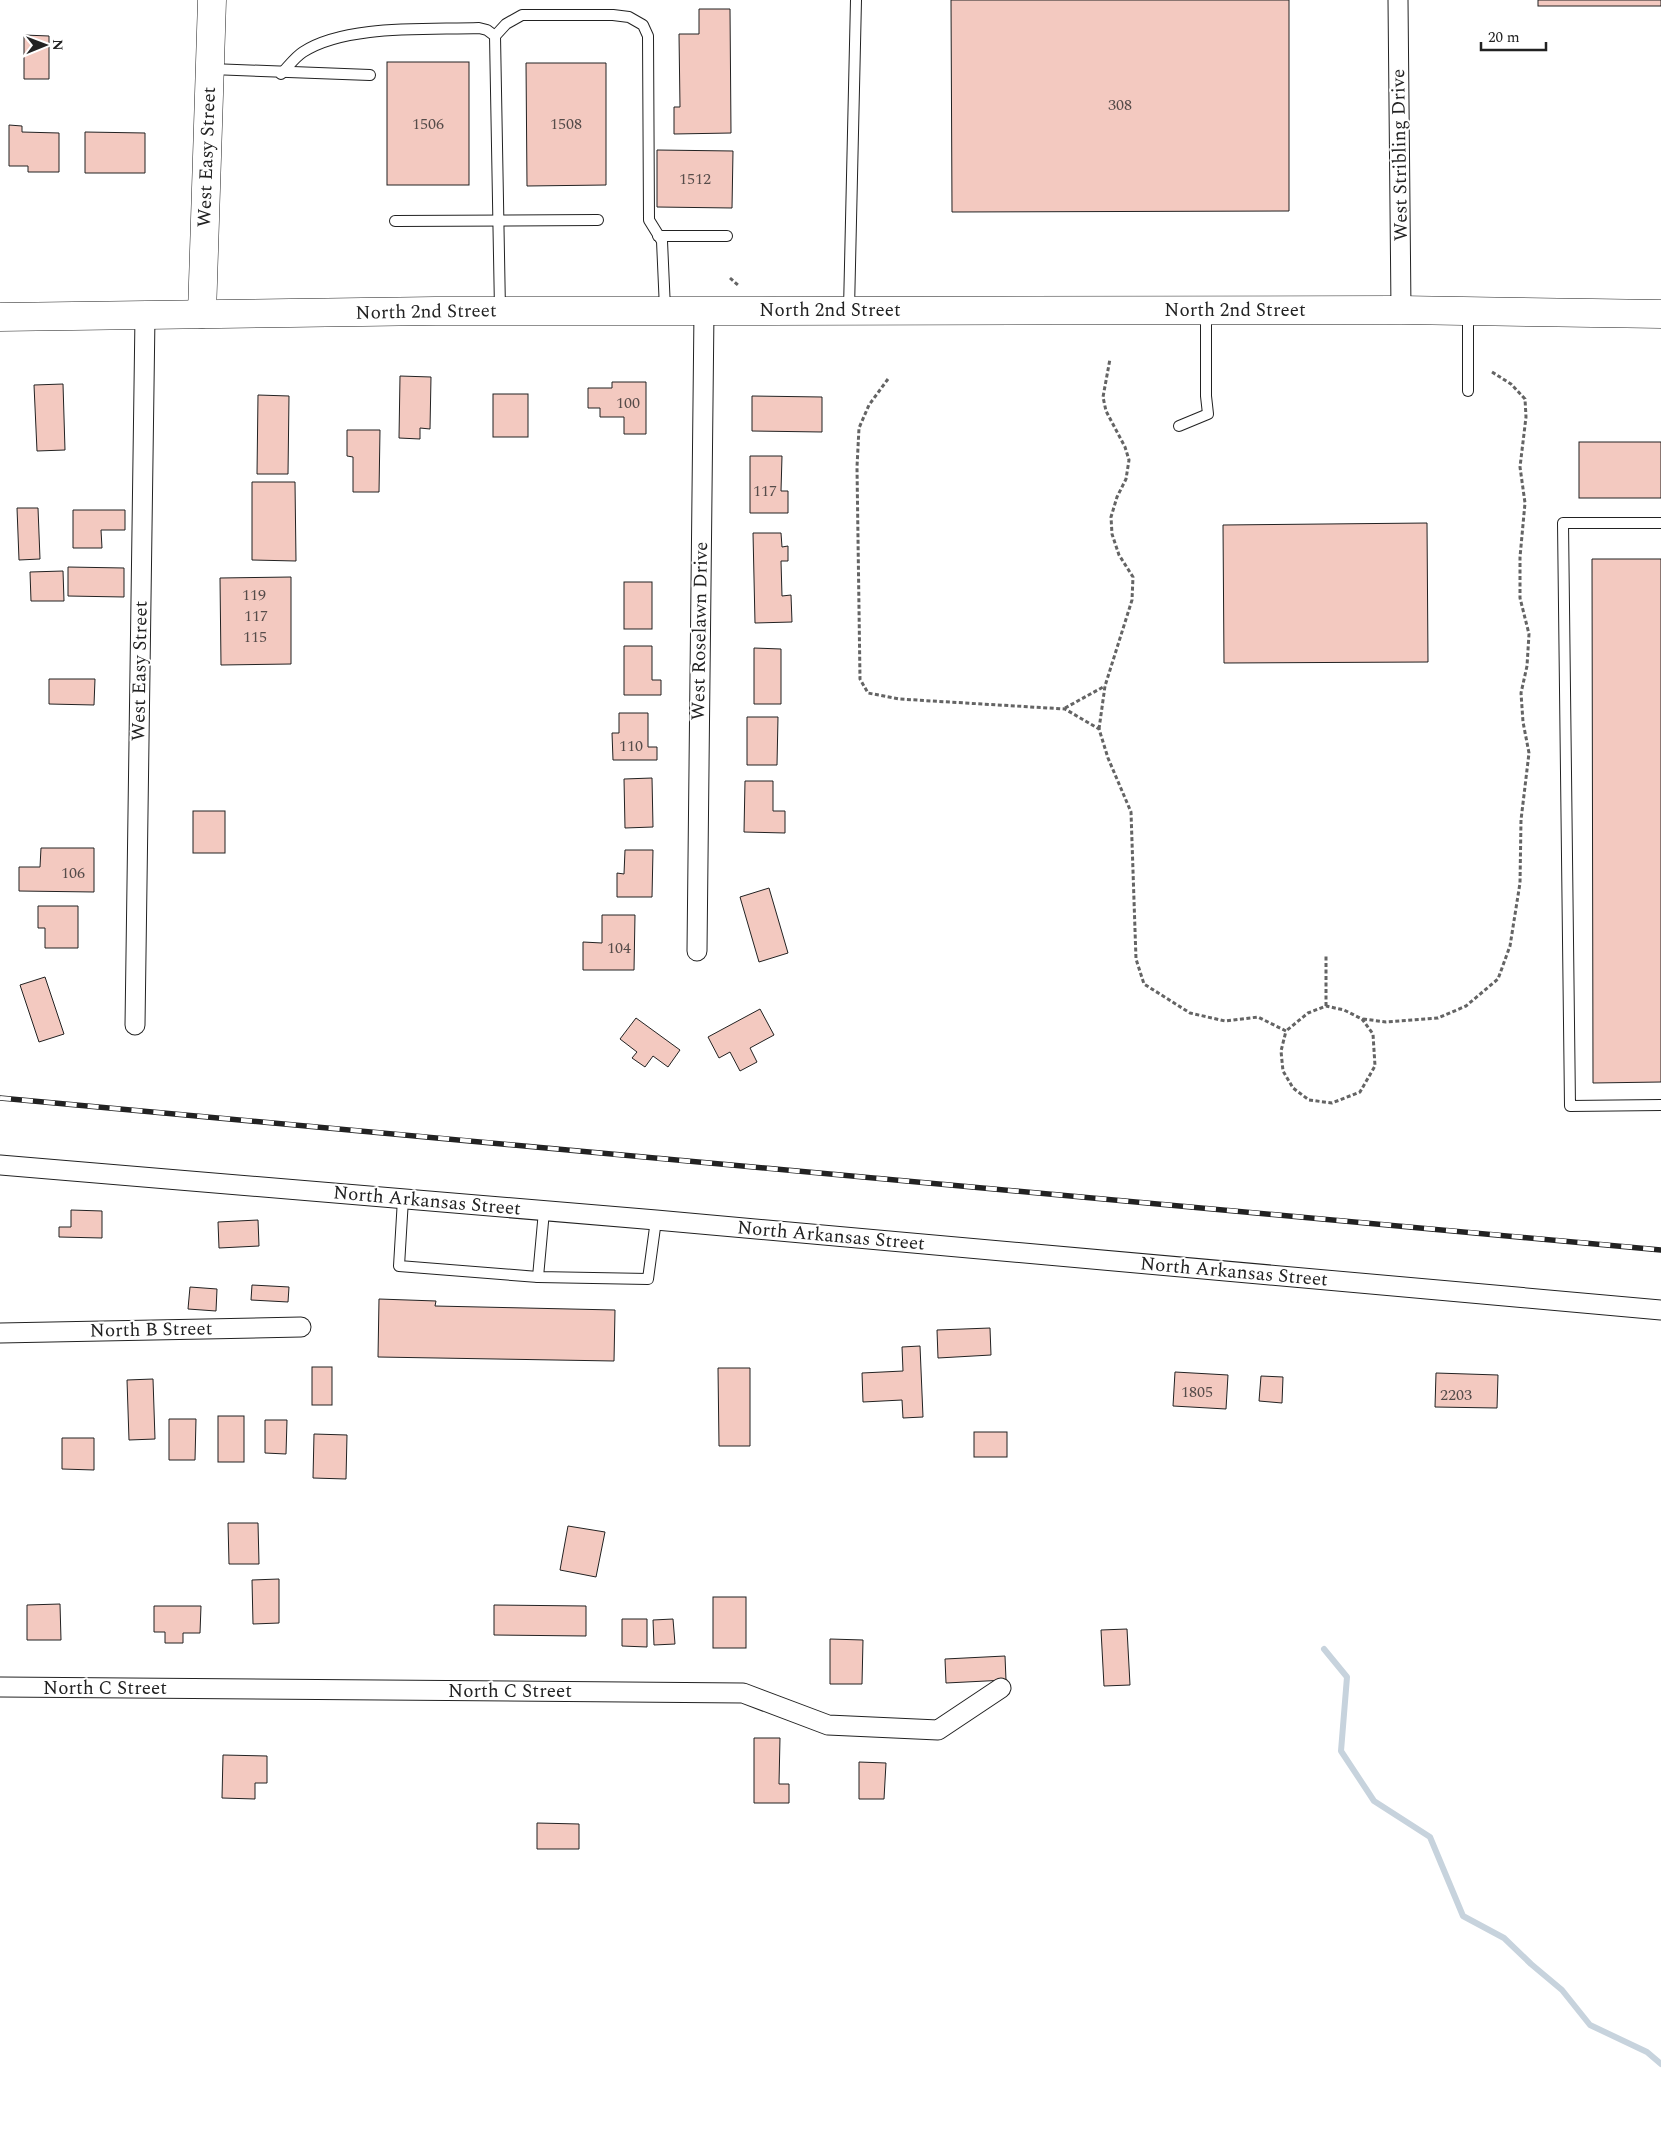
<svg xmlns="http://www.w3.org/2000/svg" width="1661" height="2146" viewBox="0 0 1661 2146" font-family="Spectral,serif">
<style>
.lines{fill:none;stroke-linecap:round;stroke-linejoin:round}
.stream{stroke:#c7d3dd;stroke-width:6}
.building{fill:#f3c9c0;stroke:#222}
.lane-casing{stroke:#222;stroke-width:12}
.street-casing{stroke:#222;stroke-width:21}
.secondary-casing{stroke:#222;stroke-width:29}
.path{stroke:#646464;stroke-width:3;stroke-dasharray:4 2.5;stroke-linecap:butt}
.lane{stroke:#fff;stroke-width:10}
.street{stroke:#fff;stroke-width:19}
.secondary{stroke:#fff;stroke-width:28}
.rail-casing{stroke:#222;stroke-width:5.5}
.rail{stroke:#fff;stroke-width:4;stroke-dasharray:11;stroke-linecap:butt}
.labels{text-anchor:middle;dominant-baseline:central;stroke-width:4;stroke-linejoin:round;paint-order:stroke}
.number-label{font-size:16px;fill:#564c4a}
.street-label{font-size:19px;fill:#222;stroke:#fff}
</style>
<rect width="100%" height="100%" fill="#fff"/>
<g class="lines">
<!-- stream -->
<path class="stream" d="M1324,1649L1347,1677L1341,1751L1374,1801L1430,1837L1463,1916L1504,1938L1531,1964L1562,1990L1590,2025L1647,2052L1661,2064"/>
</g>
<!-- building -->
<g class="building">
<path d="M951,0H1289V211L952,212Z"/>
<rect x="1538" y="0" width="123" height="6"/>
<path d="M699,9H730L731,133L674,134V107H680L679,34H699Z"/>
<path d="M24,35L49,36V79H24Z"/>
<rect x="387" y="62" width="82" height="123"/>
<path d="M526,63H606V185L527,186Z"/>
<path d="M9,125L22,126V132L59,133V172H28V166H9Z"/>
<path d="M85,132L145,133V173H85Z"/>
<path d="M657,150L733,151L732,208L657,207Z"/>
<path d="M400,376L431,377L430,429L420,428V439L399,438Z"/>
<path d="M612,382H646V434H624V417H600V408H588V388H612Z"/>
<path d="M63,384L65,450L37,451L34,385Z"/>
<rect x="493" y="394" width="35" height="43"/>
<path d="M258,395L289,396L288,474H257Z"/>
<path d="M752,396L822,397V432L752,431Z"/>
<path d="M347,430H380L379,492H353V457L347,456Z"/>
<rect x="1579" y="442" width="82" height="56"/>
<path d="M750,456H782L781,491H788V513H750Z"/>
<path d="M252,482H295L296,561L252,560Z"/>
<path d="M17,508H38L40,559L19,560Z"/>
<path d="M73,510H125V530H101L102,548H73Z"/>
<path d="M1427,523L1428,662L1224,663L1223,525Z"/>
<path d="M753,533H781L782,547L788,546V561H781L782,596L791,595L792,622L755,623Z"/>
<path d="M1592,559H1661V1082L1593,1083Z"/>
<path d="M68,567L124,568V597L68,596Z"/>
<path d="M63,571L64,601H31L30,572Z"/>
<path d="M291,577V664L221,665L220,578Z"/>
<rect x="624" y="582" width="28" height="47"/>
<path d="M624,646H652V680H661V695H624Z"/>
<path d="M754,648L781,649V704H754Z"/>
<path d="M49,679H95L94,705L49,704Z"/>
<path d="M619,713H648V747H657V760H613L612,733H619Z"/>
<path d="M747,717H778L777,765H747Z"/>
<path d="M652,778L653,827L625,828L624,779Z"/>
<path d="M745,781H773V811H785V833L744,832Z"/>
<rect x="193" y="811" width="32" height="42"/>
<path d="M41,848H94V892L19,891V867H40Z"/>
<path d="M625,850H653L652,897H617V873L624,874Z"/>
<path d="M769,888L788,953L759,962L740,897Z"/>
<path d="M38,906H78V948H45V928H38Z"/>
<path d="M602,915H635L634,970H583V942L602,943Z"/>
<path d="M45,977L64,1034L39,1042L20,985Z"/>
<path d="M760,1009L774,1035L750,1048L757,1062L740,1071L730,1052L719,1058L708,1037Z"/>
<path d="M636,1018L680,1050L668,1067L653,1056L645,1067L632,1058L637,1052L620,1039Z"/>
<path d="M71,1210L102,1211V1238L59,1237V1227H71Z"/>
<path d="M258,1220L259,1246L219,1248L218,1222Z"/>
<path d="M252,1285L289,1287L288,1302L251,1300Z"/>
<path d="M190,1287L217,1289L216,1311L188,1309Z"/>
<path d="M379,1299L436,1301L435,1306L615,1310L614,1361L378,1357Z"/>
<path d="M990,1328L991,1355L938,1358L937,1330Z"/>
<path d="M920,1346L923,1417L903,1418L902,1400L863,1402L862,1373L903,1371L902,1347Z"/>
<rect x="312" y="1367" width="20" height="38"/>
<path d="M718,1368H750V1446H719Z"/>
<path d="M1175,1372L1228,1375L1226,1409L1173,1406Z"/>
<path d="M1436,1373L1498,1375L1497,1408L1435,1407Z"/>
<path d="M1261,1376L1283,1377L1282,1403L1259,1401Z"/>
<path d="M153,1379L155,1439L129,1440L127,1380Z"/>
<rect x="218" y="1416" width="26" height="46"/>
<path d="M169,1419H196L195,1460H169Z"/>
<path d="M265,1420H287L286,1454L265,1453Z"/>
<rect x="974" y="1432" width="33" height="25"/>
<path d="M314,1434L347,1435L346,1479L313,1478Z"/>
<path d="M62,1438H94V1470L62,1469Z"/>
<path d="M228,1523H258L259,1564H229Z"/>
<path d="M568,1526L605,1532L596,1577L560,1570Z"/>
<path d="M279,1579V1623L253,1624L252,1580Z"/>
<rect x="713" y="1597" width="33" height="51"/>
<path d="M60,1604L61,1640H27V1605Z"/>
<path d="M494,1605L586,1606V1636L494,1635Z"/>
<path d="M154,1606H201L200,1633H183V1643H165V1632H154Z"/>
<path d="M622,1619H647V1647L622,1646Z"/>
<path d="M673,1619L675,1644L654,1645L653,1620Z"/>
<path d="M1127,1629L1130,1685L1104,1686L1101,1630Z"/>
<path d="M830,1639L863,1640L862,1684H830Z"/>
<path d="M1005,1656L1006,1680L946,1683L945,1659Z"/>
<path d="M754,1738H780L779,1784H789V1803H754Z"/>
<path d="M223,1755L267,1756V1783H255V1799L222,1798Z"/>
<path d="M859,1762L886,1763L884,1799H859Z"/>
<path d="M537,1823L579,1824V1849H537Z"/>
</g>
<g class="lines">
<!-- lane casing -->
<g class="lane-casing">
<g id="lane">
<path d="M495,36L506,24L522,15H613L629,17L643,25L648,36L649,220L662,241L665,309"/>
<path d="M211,69L370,75"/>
<path d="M281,74C288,67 295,57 303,52C346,24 428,30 479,28L487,30L495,36L500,310"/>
<path d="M395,221L598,220"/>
<path d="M658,236H727"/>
<path d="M849,309L856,0"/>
<path d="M1468,391V312"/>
<path d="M1179,426L1208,414L1206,396V311"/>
<path d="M1661,523H1563L1570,1106L1661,1105"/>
<path d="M403,1199L399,1266L538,1277L648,1279L656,1220"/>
<path d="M538,1277L544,1211"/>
</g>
</g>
<!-- street casing -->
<g class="street-casing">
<g id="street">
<path d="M1398,0L1401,310"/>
<path d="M697,951L704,311"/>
<path d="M135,1025L145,316"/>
<path d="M0,1165L656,1220L1661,1310"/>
<path d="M0,1333L301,1327"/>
<path d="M0,1687L743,1693L828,1725L938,1730L1001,1688"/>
</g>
</g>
<!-- secondary casing -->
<g class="secondary-casing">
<g id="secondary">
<path d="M202,314L212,0"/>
<path d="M0,317L435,311H704L1401,310L1661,314"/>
</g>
</g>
<!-- path -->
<g class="path">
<path d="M730,278L739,286"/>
<path d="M888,379L869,405L859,428L857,467L860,679L868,693L899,699L1065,709L1099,729L1108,758L1131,812L1136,959L1144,984L1190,1013L1225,1021L1258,1017L1286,1031L1281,1051L1283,1071L1293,1088L1309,1100L1332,1103L1360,1092L1375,1066L1373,1034L1362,1019L1344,1010L1326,1006L1308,1013L1286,1031"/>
<path d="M1065,708L1105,686"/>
<path d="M1099,729L1105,686L1132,600L1133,577L1119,555L1112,534L1111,517L1117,497L1126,479L1129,460L1125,447L1106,411L1103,397L1110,359"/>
<path d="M1326,1006V955"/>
<path d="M1363,1019L1386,1022L1438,1018L1466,1006L1498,979L1510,946L1520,883L1521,820L1529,753L1523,722L1521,693L1527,666L1529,634L1520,598V557L1525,503L1520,467L1526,417L1525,399L1511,384L1492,372"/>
</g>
<!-- lane -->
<use href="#lane" class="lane"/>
<!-- street -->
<use href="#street" class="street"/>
<!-- secondary -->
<use href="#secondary" class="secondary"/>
<!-- rail casing -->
<g class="rail-casing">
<path id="rail" d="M0,1098L1661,1250"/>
</g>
<!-- rail -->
<use href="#rail" class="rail"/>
</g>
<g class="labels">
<!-- number labels -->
<g class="number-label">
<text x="1120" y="105">308</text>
<text x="428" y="124">1506</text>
<text x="566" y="124">1508</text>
<text x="695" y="179">1512</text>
<text x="628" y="403">100</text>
<text x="765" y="491">117</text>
<text x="254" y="595">119</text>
<text x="256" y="616">117</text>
<text x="255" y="637">115</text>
<text x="631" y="746">110</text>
<text x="73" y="873">106</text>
<text x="619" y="948">104</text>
<text x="1197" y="1392">1805</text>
<text x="1456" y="1395">2203</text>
</g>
<!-- street labels -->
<g class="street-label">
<text transform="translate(1400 155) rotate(-91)">West Stribling Drive</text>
<text transform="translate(207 157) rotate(-88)">West Easy Street</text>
<text x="830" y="310">North 2nd Street</text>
<text x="1235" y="310">North 2nd Street</text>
<text transform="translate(426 312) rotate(-1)">North 2nd Street</text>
<text transform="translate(700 631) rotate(-89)">West Roselawn Drive</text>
<text transform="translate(140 671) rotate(-89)">West Easy Street</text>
<text transform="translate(427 1201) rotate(5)">North Arkansas Street</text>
<text transform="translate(831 1236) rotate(5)">North Arkansas Street</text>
<text transform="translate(1234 1272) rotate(5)">North Arkansas Street</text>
<text transform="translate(151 1330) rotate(-1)">North B Street</text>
<text x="105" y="1688">North C Street</text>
<text x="510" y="1691">North C Street</text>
</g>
</g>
<!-- north arrow -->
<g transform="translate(45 45) rotate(89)" stroke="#ffffff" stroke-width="4" paint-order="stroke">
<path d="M0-4L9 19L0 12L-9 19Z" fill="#222222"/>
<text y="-8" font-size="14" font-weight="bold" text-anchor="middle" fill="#222222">N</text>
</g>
<!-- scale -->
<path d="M1481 42v8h65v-8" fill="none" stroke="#222222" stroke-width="2.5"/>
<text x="1488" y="42" font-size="15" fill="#222222" stroke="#ffffff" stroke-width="4" paint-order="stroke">20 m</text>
</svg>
